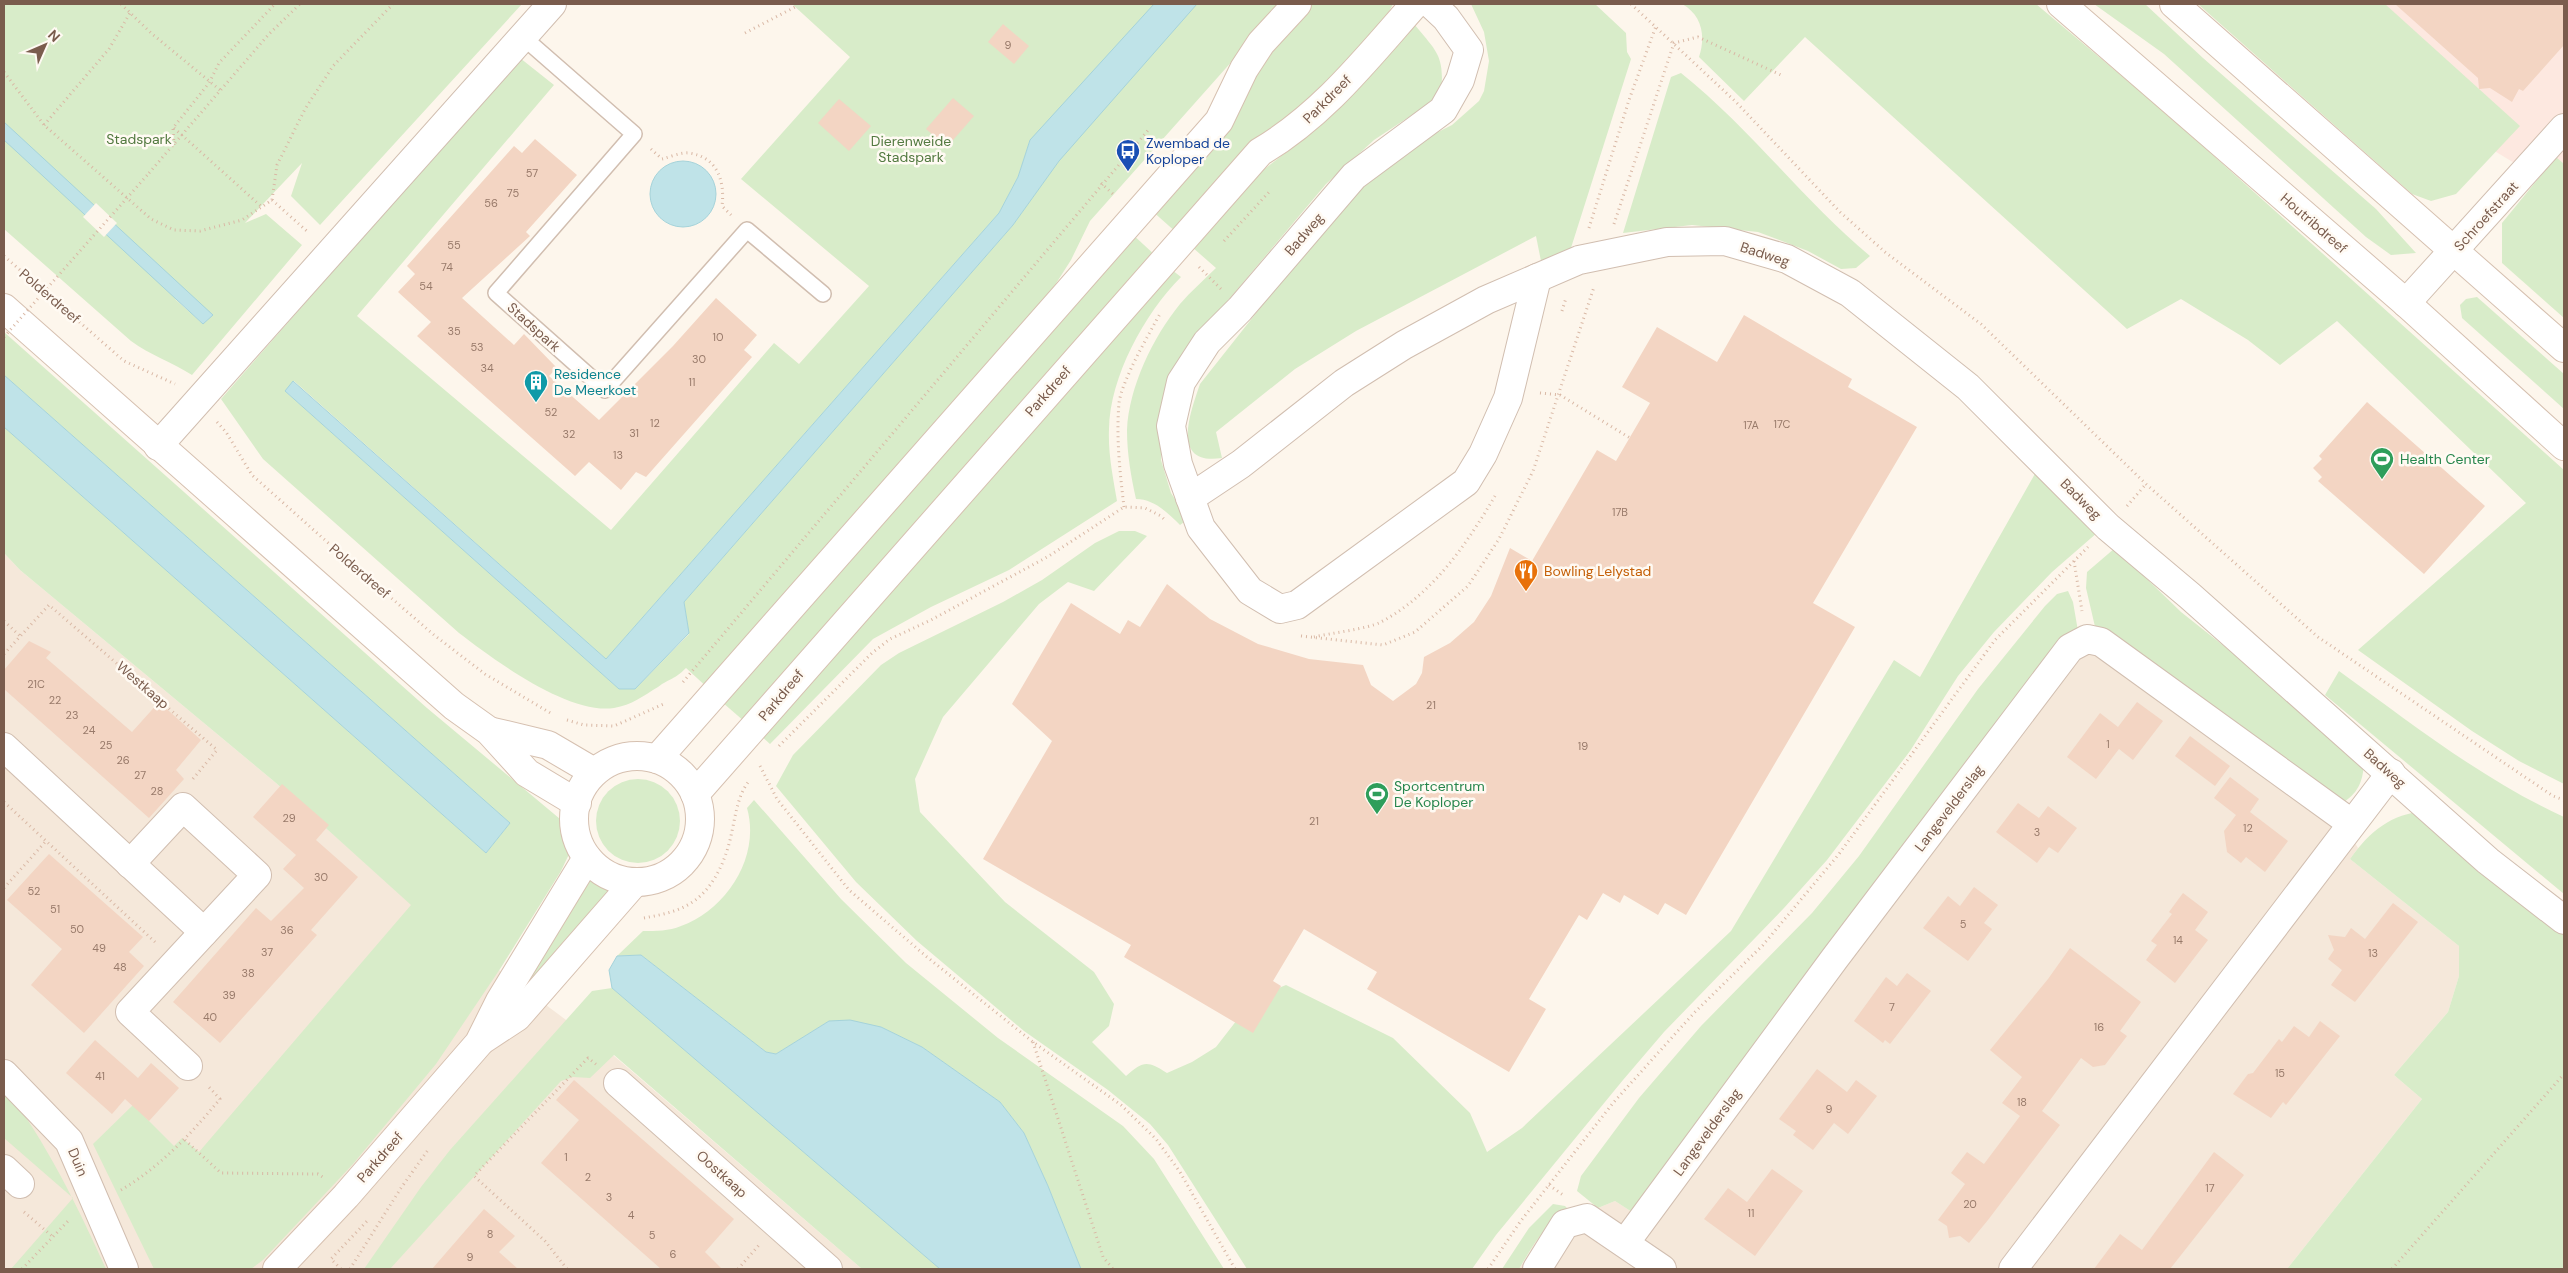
<svg xmlns="http://www.w3.org/2000/svg" width="2568" height="1273" viewBox="0 0 2568 1273" font-family="'DM Sans',sans-serif">
<style>
.residential{fill:#f5e8da}
.commercial{fill:#fde8e0}
.green{fill:#d8ecc9;fill-rule:evenodd}
.water{fill:#bfe3e8;stroke:#a5d3da}
.pier{fill:#fdf6ec}
.building{fill:#f3d5c3}
.lines{fill:none;stroke-linecap:round;stroke-linejoin:round}
.lane-casing{stroke:#d1beb0;stroke-width:18}
.street-casing{stroke:#d1beb0;stroke-width:30}
.secondary-casing{stroke:#d6c0b0;stroke-width:30}
.path{stroke:#d9b8a5;stroke-width:3;stroke-dasharray:1 4;stroke-linecap:butt}
.lane{stroke:#fff;stroke-width:15}
.street{stroke:#fff;stroke-width:28}
.secondary{stroke:#fff;stroke-width:28}
.path-bridge{stroke:#d9b8a5;stroke-width:3;stroke-dasharray:1 4;stroke-linecap:butt}
.labels{text-anchor:middle;dominant-baseline:central;stroke-width:5;stroke-linejoin:round;paint-order:stroke}
.number-label{font-size:11px;fill:#987a6a}
.street-label{font-size:14px;fill:#7a5c4d;stroke:#fffaf3}
.park-label{font-size:14px;fill:#537a41;stroke:#fffaf3}
.transit-label{font-size:14px;fill:#164399;stroke:#fffaf3;text-anchor:start}
.culture-label{font-size:14px;fill:#0d838f;stroke:#fffaf3;text-anchor:start}
.leisure-label{font-size:14px;fill:#27864d;stroke:#fffaf3;text-anchor:start}
.food-label{font-size:14px;fill:#c56008;stroke:#fffaf3;text-anchor:start}
</style>
<rect width="100%" height="100%" fill="#fdf6ec"/>
<!-- residential -->
<g class="residential">
<path d="M4,553L20,570L276,783L412,905L613,1055L862,1269H4Z"/>
<path d="M2072,633L2330,802L2358,848L2350,859L2459,946V976L2448,1012L2394,1075L2422,1099L2287,1269H1519L1542,1231L1560,1215L1570,1211L1598,1208L1615,1201L1632,1212Z"/>
</g>
<!-- commercial -->
<path class="commercial" d="M2311,4H2564V193L2402,95Z"/>
<!-- green -->
<g class="green">
<path d="M4,4H522L320,225L291,196L302,163L245,223L266,214L302,245L192,375C172,362 150,355 131,341L4,229ZM175,299L213,315L203,324Z"/>
<path d="M792,4H1283L1090,221L1071,260L1048,296L709,689L686,668C674,680 670,678 658,687C643,696 632,705 614,708C569,715 494,660 459,633L263,459L221,399L520,58L554,85L357,316L611,530L774,343L799,364L869,286L741,179L850,57ZM1030,140L1060,159L1013,225L684,602L689,634L635,689H619L285,391L294,381L606,659L999,213L1018,177Z"/>
<path d="M1312,4H1393L1376,36L1177,233L1151,210L1258,67Z"/>
<path d="M1471,4H1595L1626,33L1627,52L1631,59L1570,251L1541,261L1536,236L1356,331L1295,369L1216,432L1222,458C1169,466 1191,411 1200,384L1336,212L1408,147L1452,125L1479,101L1484,91L1489,61L1484,32Z"/>
<path d="M1682,4H2036L2167,114L2564,470V784L2519,761L2472,731L2358,650L2526,503L2337,321L2280,365L2248,340L2181,299L2127,329L1805,37L1744,101L1699,57C1706,36 1702,15 1682,4Z"/>
<path d="M2094,4H2145L2203,58L2376,209L2416,253L2391,255L2366,237L2164,54Z"/>
<path d="M2198,4H2385L2520,126L2456,194L2431,201L2412,194Z"/>
<path d="M1414,24C1436,51 1445,55 1441,92L1424,107L1374,140L1326,184L1209,323L1163,416L1161,460L1171,493L1182,510L1195,514L1180,525C1168,513 1154,499 1136,499C1131,476 1127,454 1127,430C1129,387 1153,337 1180,304C1191,291 1204,280 1216,268L1192,247L1258,174L1302,140Z"/>
<path d="M1681,73C1750,128 1803,200 1870,256L1856,268L1841,269L1808,251L1758,232L1692,225L1623,233L1671,77Z"/>
<path d="M2556,157L2564,164V318L2502,263V223Z"/>
<path d="M1131,233L1156,256L745,722L722,702Z"/>
<path d="M1172,270L1181,277C1144,314 1110,377 1109,429C1108,454 1113,477 1117,501L1009,570L931,607L873,639L770,744L760,735Z"/>
<path d="M2477,297L2564,374V409L2462,318L2460,305L2466,299Z"/>
<path d="M4,332L427,708L566,824L571,850L561,871L500,969L436,1064L353,1164L263,1260L251,1269H154L93,1144L133,1105L174,1146L182,1138L199,1152L411,905L276,783L20,570L4,553V427L486,853L510,823L4,375Z"/>
<path d="M2036,472L2098,532L2052,572L1994,632L1958,676L1910,751L1827,860L1784,908L1664,1032L1623,1080L1496,1235L1472,1269H1247L1168,1145L1150,1124L1108,1090L1024,1031L917,941L856,882L776,786L793,755L881,665L899,653L1003,602L1042,580L1095,543L1119,531H1135L1147,536L1094,591L1068,582L1039,604L943,717L915,779L920,812L1005,902L1094,972L1114,1004L1109,1026L1092,1042L1126,1076C1143,1061 1147,1060 1167,1073L1192,1062L1216,1047L1254,998L1286,985L1393,1038L1470,1113L1487,1152L1522,1128L1731,931L1894,660L1920,677Z"/>
<path d="M2115,548L2181,612L2364,757C2364,776 2361,791 2344,802L2096,631L2086,588L2087,572Z"/>
<path d="M2068,591L2073,602L2078,631L1632,1212L1615,1201L1598,1208L1577,1191L1581,1176L1639,1098L1701,1026L1812,913L1859,856L1978,689L2045,606L2057,594Z"/>
<path d="M2339,671C2411,723 2483,780 2564,817V894L2325,695Z"/>
<circle cx="638" cy="821" r="42"/>
<path d="M754,800L841,899L906,963L998,1038L1123,1126L1154,1159L1224,1269H1081L1048,1186L1024,1133L1000,1102L922,1047L881,1027L829,1021L776,1054L766,1052L641,955L617,956L643,931C656,931 669,931 681,926C726,910 761,857 747,808Z"/>
<path d="M2425,811L2564,934V1269H2287L2422,1099L2394,1075L2448,1012L2459,976V946L2350,859C2370,831 2391,814 2425,811Z"/>
<path d="M588,876L607,890L615,893L517,994Z"/>
<path d="M612,988L940,1269H862L614,1055L590,1078L573,1077L561,1081L390,1269H364L421,1187L450,1150L592,991Z"/>
<path d="M4,1086C46,1142 77,1205 106,1269H11L73,1198L4,1138Z"/>
<path d="M1553,1204L1565,1206L1570,1211C1544,1223 1533,1246 1519,1269H1502L1529,1228Z"/>
</g>
<!-- water -->
<g class="water">
<path d="M1154,4H1197L1059,161L1013,225L684,602L689,633L635,689H619L285,391L293,381L606,659L999,213L1018,177L1030,140Z"/>
<path d="M4,122L213,315L203,324L4,140Z"/>
<circle cx="683" cy="194" r="33"/>
<path d="M4,375L510,823L486,853L4,427Z"/>
<path d="M641,955L766,1052L776,1054L829,1021L850,1020L881,1027L922,1047L1000,1102L1024,1133L1048,1186L1081,1269H940L612,988L609,970L617,956Z"/>
</g>
<!-- pier -->
<path class="pier" d="M96,203L117,223L104,237L83,217Z"/>
<!-- building -->
<g class="building">
<path d="M2395,4H2564V45L2523,91L2519,89L2512,102L2490,88L2479,89L2478,78Z"/>
<path d="M1003,24L1029,46L1014,64L988,42Z"/>
<path d="M953,98L974,116L947,147L926,129Z"/>
<path d="M839,99L871,126L849,151L818,123Z"/>
<path d="M535,139L577,175L526,232L530,236L462,298L514,345L524,334L557,368L549,376L599,420L673,346L716,298L757,335L744,350L752,357L646,477L636,472L621,490L589,462L575,476L417,336L431,322L398,292L415,274L407,266L514,146L522,153Z"/>
<path d="M1744,315L1852,379L1848,387L1917,427L1813,603L1855,627L1686,915L1665,903L1658,915L1624,895L1620,903L1603,893L1587,920L1579,915L1529,999L1546,1009L1509,1072L1367,989L1377,972L1304,929L1273,981L1281,986L1253,1033L1124,957L1131,945L983,859L1052,741L1012,704L1071,603L1120,634L1128,620L1140,627L1167,584L1210,619L1258,644L1309,659L1363,665L1371,685L1393,701L1416,684L1422,673L1424,657L1450,643L1474,622L1491,596L1510,548L1532,561L1597,450L1616,461L1650,403L1622,387L1657,327L1717,362Z"/>
<path d="M2367,402L2485,506L2424,574L2318,481L2322,477L2313,468L2322,459L2319,456Z"/>
<path d="M29,641L51,652L46,658L132,732L159,702L201,740L176,770L184,779L149,818L4,689V670Z"/>
<path d="M2137,702L2163,721L2133,760L2119,749L2096,779L2067,757L2100,713L2118,727Z"/>
<path d="M2190,736L2230,766L2215,786L2175,756Z"/>
<path d="M2230,777L2259,799L2250,812L2288,841L2265,872L2246,857L2241,863L2227,852L2224,831L2236,815L2214,798Z"/>
<path d="M282,784L329,825L316,840L358,877L311,930L317,935L220,1043L173,1002L256,908L271,921L304,888L283,869L296,855L253,817Z"/>
<path d="M2018,803L2039,818L2048,806L2077,828L2058,853L2049,847L2037,863L1996,832Z"/>
<path d="M49,854L143,937L129,952L144,966L84,1033L31,985L62,949L7,900Z"/>
<path d="M1974,887L1998,905L1984,923L1992,929L1968,961L1923,928L1948,896L1960,906Z"/>
<path d="M2183,893L2208,912L2195,930L2208,940L2175,983L2146,960L2157,945L2151,941L2172,914L2169,912Z"/>
<path d="M2393,903L2418,922L2355,1002L2331,985L2342,970L2328,959L2334,950L2328,935L2345,937L2351,928L2365,939Z"/>
<path d="M2070,948L2141,1002L2120,1031L2127,1036L2105,1065L2093,1067L2081,1058L2042,1111L2060,1125L1988,1220L1969,1243L1960,1236L1949,1238L1947,1226L1938,1220L1965,1184L1951,1173L1967,1152L1984,1164L2020,1116L2002,1103L2022,1077L1990,1050L2048,979Z"/>
<path d="M1907,973L1931,991L1890,1044L1885,1040L1883,1043L1854,1021L1886,977L1897,986Z"/>
<path d="M2320,1021L2340,1036L2286,1105L2283,1102L2271,1118L2233,1094L2248,1074L2253,1073L2279,1039L2282,1042L2294,1026L2309,1037Z"/>
<path d="M95,1040L138,1078L151,1063L179,1088L149,1121L125,1099L112,1114L66,1073Z"/>
<path d="M1817,1069L1847,1092L1856,1080L1877,1096L1848,1134L1834,1123L1813,1150L1793,1135L1796,1131L1779,1119Z"/>
<path d="M574,1080L734,1219L705,1252L722,1269H661L541,1163L579,1120L556,1100Z"/>
<path d="M2214,1152L2244,1175L2170,1269H2094L2120,1234L2142,1250Z"/>
<path d="M1772,1169L1803,1191L1755,1256L1704,1219L1728,1188L1747,1202Z"/>
<path d="M484,1209L515,1236L499,1252L518,1269H432Z"/>
</g>
<g class="lines">
<!-- lane casing -->
<g class="lane-casing">
<path id="lane" d="M523,37L634,134L496,293L605,390L747,230L823,294"/>
</g>
<!-- street casing -->
<g class="street-casing">
<g id="street">
<path d="M1431,4L1446,18L1469,50L1460,80L1443,110L1354,176L1240,309L1207,342L1181,382L1171,426L1178,464L1201,528L1250,591L1280,609L1297,605L1466,482L1483,454L1508,398L1537,278"/>
<path d="M2406,303L2564,128"/>
<path d="M158,446L552,4"/>
<path d="M1190,498L1241,464L1344,383L1404,345L1486,300L1579,260L1667,242L1725,241L1787,259L1850,293L1968,387L2108,527L2190,596L2488,861L2564,920"/>
<path d="M4,747L204,932"/>
<path d="M130,864L183,807L257,875L130,1012L188,1066"/>
<path d="M4,1074L69,1141L124,1269"/>
<path d="M618,1083L828,1269"/>
<path d="M4,1169L20,1184"/>
<path d="M1625,1243L1835,958L2070,648L2087,639L2101,642L2351,823"/>
<path d="M1537,1269L1565,1224L1587,1218L1662,1269"/>
<path d="M2013,1269L2391,773"/>
</g>
</g>
<!-- secondary casing -->
<g class="secondary-casing">
<g id="secondary">
<path d="M2061,4L2406,303L2564,446"/>
<path d="M2174,4L2564,348"/>
<path d="M4,308L454,706L489,731L527,773L577,803"/>
<path d="M489,731L548,745L594,772"/>
<circle cx="637" cy="819" r="63"/>
<path d="M657,759L1219,121L1244,69L1261,43L1297,4"/>
<path d="M695,794L1260,152C1323,115 1367,58 1415,4"/>
<path d="M482,1040L517,1017L634,883"/>
<path d="M277,1269L346,1196L479,1043L500,1001L587,858"/>
</g>
</g>
<!-- path -->
<g class="path">
<path d="M121,4L151,33L220,90"/>
<path d="M1631,4L1736,102L1840,212L1885,252L1981,324L2146,484L2318,637L2553,796L2564,800"/>
<path d="M745,33L797,6"/>
<path d="M4,72L44,125L151,219L174,230L200,231L242,220L272,200L277,165L305,109L333,66L393,4"/>
<path d="M44,125L109,49L130,13"/>
<path d="M174,128L263,208"/>
<path d="M174,145L173,128L209,83L219,63L275,4"/>
<path d="M651,149L662,159C670,157 681,152 689,153C718,157 725,182 722,206L731,215"/>
<path d="M149,173L269,34L300,4"/>
<path d="M1101,183L1114,195"/>
<path d="M272,200L309,233"/>
<path d="M1614,224L1674,43L1698,37L1781,75"/>
<path d="M1589,228L1629,100L1656,26"/>
<path d="M1224,241L1270,191"/>
<path d="M4,256L124,361L175,384"/>
<path d="M1199,267L1221,289"/>
<path d="M1562,311L1566,298"/>
<path d="M1540,393L1560,395L1630,438"/>
<path d="M217,422L226,432L252,475L344,557L434,635L485,674L552,714"/>
<path d="M2127,506L2146,484"/>
<path d="M1124,507C1120,473 1116,438 1119,403C1122,380 1149,334 1161,312"/>
<path d="M2074,561L2082,611"/>
<path d="M4,621L20,636"/>
<path d="M1301,636L1383,645L1415,632L1468,586L1499,539L1533,471L1594,287"/>
<path d="M1314,637C1331,633 1367,629 1381,622C1433,594 1466,545 1495,496"/>
<path d="M4,654L49,605L217,750L192,780"/>
<path d="M683,682L1150,128"/>
<path d="M567,720L584,725L614,726L666,703"/>
<path d="M779,746L872,653L890,639L931,620L1049,556L1124,507L1145,508L1161,516L1166,521"/>
<path d="M760,766L777,799L849,890L927,957L1033,1042L1121,1105L1156,1139L1180,1172L1235,1269"/>
<path d="M4,802L155,942"/>
<path d="M4,888L46,841"/>
<path d="M644,918C660,915 677,912 691,903C715,888 727,857 732,831C736,813 738,795 749,781"/>
<path d="M1033,1042L1103,1257L1113,1269"/>
<path d="M185,1140L221,1173L318,1174L324,1178"/>
<path d="M1549,1185L1563,1195"/>
<path d="M121,1190C160,1167 191,1134 220,1099L207,1085"/>
<path d="M24,1212L52,1236"/>
<path d="M22,1269L70,1219"/>
<path d="M341,1269L331,1259L369,1219"/>
<path d="M350,1269L401,1188L428,1150"/>
<path d="M567,1269L545,1241L474,1176L588,1058L597,1065"/>
<path d="M738,1269L759,1245"/>
<path d="M1488,1269L1520,1222L1613,1103L1694,1013L1763,945L1839,854L1995,640L2088,547"/>
<path d="M2392,1269L2564,1074"/>
</g>
<!-- lane -->
<use href="#lane" class="lane"/>
<!-- street -->
<use href="#street" class="street"/>
<!-- secondary -->
<use href="#secondary" class="secondary"/>
<!-- path-bridge -->
<path class="path-bridge" d="M4,337L149,173"/>
</g>
<!-- icons -->
<defs>
<g id="bus-pin" transform="scale(1.25)"><path d="M0 17L-7.5 6A9.5 9.5 0 1 1 7.5 6Z" fill="#1a4fb4" stroke="#fffaf3"/><path d="M-5-6H5V4H4V6H2V4H-2V6H-4V4H-5ZM-3.5-4V0h7V-4ZM-3.5 1.2v1.5H-2V1.2ZM2 1.2v1.5H3.5V1.2Z" fill="#fff"/></g>
<g id="building-pin" transform="scale(1.25)"><path d="M0 17L-7.5 6A9.5 9.5 0 1 1 7.5 6Z" fill="#0f9aa8" stroke="#fffaf3"/><path d="M-4-6H4V6H1V3H-1V6H-4ZM-2.5-4.3h1.7v1.8h-1.7ZM.8-4.3h1.7v1.8H.8ZM-2.5-1h1.7V.8h-1.7ZM.8-1h1.7V.8H.8Z" fill="#fff"/></g>
<g id="stadium-pin" transform="scale(1.25)"><path d="M0 17L-7.5 6A9.5 9.5 0 1 1 7.5 6Z" fill="#2e9e5b" stroke="#fffaf3"/><path d="M0-5a6.5 5 0 1 0 0 10a6.5 5 0 1 0 0-10ZM-3.5-1.8h7v3.6h-7Z" fill="#fff"/></g>
<g id="restaurant-pin" transform="scale(1.25)"><path d="M0 17L-7.5 6A9.5 9.5 0 1 1 7.5 6Z" fill="#e8710a" stroke="#fffaf3"/><path d="M-5-6h1v4h1v-4h1v4h1v-4h1v5L-1.5 .5V6h-2V.5L-5-1ZM5-6V6H3V1.5H1.5Q1.5-4 5-6Z" fill="#fff"/></g>
</defs>
<g fill-rule="evenodd">
<use href="#bus-pin" x="1128" y="151"/>
<use href="#building-pin" x="536" y="382"/>
<use href="#stadium-pin" x="2382" y="459"/>
<use href="#restaurant-pin" x="1526" y="571"/>
<use href="#stadium-pin" x="1377" y="794"/>
</g>
<g class="labels">
<!-- number labels -->
<g class="number-label">
<text x="1008" y="45">9</text>
<text x="532" y="173">57</text>
<text x="513" y="193">75</text>
<text x="491" y="203">56</text>
<text x="454" y="245">55</text>
<text x="447" y="267">74</text>
<text x="426" y="286">54</text>
<text x="454" y="331">35</text>
<text x="718" y="337">10</text>
<text x="477" y="347">53</text>
<text x="699" y="359">30</text>
<text x="487" y="368">34</text>
<text x="692" y="382">11</text>
<text x="551" y="412">52</text>
<text x="655" y="423">12</text>
<text x="1782" y="424">17C</text>
<text x="1751" y="425">17A</text>
<text x="634" y="433">31</text>
<text x="569" y="434">32</text>
<text x="618" y="455">13</text>
<text x="1620" y="512">17B</text>
<text x="36" y="684">21C</text>
<text x="55" y="700">22</text>
<text x="1431" y="705">21</text>
<text x="72" y="715">23</text>
<text x="89" y="730">24</text>
<text x="2108" y="744">1</text>
<text x="106" y="745">25</text>
<text x="1583" y="746">19</text>
<text x="123" y="760">26</text>
<text x="140" y="775">27</text>
<text x="157" y="791">28</text>
<text x="289" y="818">29</text>
<text x="1314" y="821">21</text>
<text x="2248" y="828">12</text>
<text x="2037" y="832">3</text>
<text x="321" y="877">30</text>
<text x="34" y="891">52</text>
<text x="55" y="909">51</text>
<text x="1963" y="924">5</text>
<text x="77" y="929">50</text>
<text x="287" y="930">36</text>
<text x="2178" y="940">14</text>
<text x="99" y="948">49</text>
<text x="267" y="952">37</text>
<text x="2373" y="953">13</text>
<text x="120" y="967">48</text>
<text x="248" y="973">38</text>
<text x="229" y="995">39</text>
<text x="1892" y="1007">7</text>
<text x="210" y="1017">40</text>
<text x="2099" y="1027">16</text>
<text x="2280" y="1073">15</text>
<text x="100" y="1076">41</text>
<text x="2022" y="1102">18</text>
<text x="1829" y="1109">9</text>
<text x="566" y="1157">1</text>
<text x="588" y="1177">2</text>
<text x="2210" y="1188">17</text>
<text x="609" y="1197">3</text>
<text x="1970" y="1204">20</text>
<text x="1751" y="1213">11</text>
<text x="631" y="1215">4</text>
<text x="490" y="1234">8</text>
<text x="652" y="1235">5</text>
<text x="673" y="1254">6</text>
<text x="470" y="1257">9</text>
</g>
<!-- street labels -->
<g class="street-label">
<text transform="translate(1327 99) rotate(-45)">Parkdreef</text>
<text transform="translate(2486 216) rotate(-48)">Schroefstraat</text>
<text transform="translate(2314 223) rotate(41)">Houtribdreef</text>
<text transform="translate(1304 234) rotate(-49)">Badweg</text>
<text transform="translate(1765 254) rotate(18)">Badweg</text>
<text transform="translate(50 296) rotate(41)">Polderdreef</text>
<text transform="translate(534 327) rotate(42)">Stadspark</text>
<text transform="translate(1048 391) rotate(-49)">Parkdreef</text>
<text transform="translate(2081 499) rotate(45)">Badweg</text>
<text transform="translate(360 571) rotate(41)">Polderdreef</text>
<text transform="translate(143 685) rotate(41)">Westkaap</text>
<text transform="translate(781 695) rotate(-50)">Parkdreef</text>
<text transform="translate(2385 768) rotate(42)">Badweg</text>
<text transform="translate(1949 808) rotate(-53)">Langevelderslag</text>
<text transform="translate(1707 1132) rotate(-54)">Langevelderslag</text>
<text transform="translate(380 1157) rotate(-49)">Parkdreef</text>
<text transform="translate(78 1162) rotate(67)">Duin</text>
<text transform="translate(722 1174) rotate(42)">Oostkaap</text>
</g>
<!-- park labels -->
<g class="park-label">
<text x="139" y="139">Stadspark</text>
<text x="911" y="141">Dierenweide<tspan x="911" dy="16">Stadspark</tspan></text>
</g>
<!-- transit labels -->
<g class="transit-label">
<text x="1146" y="143">Zwembad de<tspan x="1146" dy="16">Koploper</tspan></text>
</g>
<!-- culture labels -->
<g class="culture-label">
<text x="554" y="374">Residence<tspan x="554" dy="16">De Meerkoet</tspan></text>
</g>
<!-- leisure labels -->
<g class="leisure-label">
<text x="2400" y="459">Health Center</text>
<text x="1394" y="786">Sportcentrum<tspan x="1394" dy="16">De Koploper</tspan></text>
</g>
<!-- food labels -->
<g class="food-label">
<text x="1544" y="571">Bowling Lelystad</text>
</g>
</g>
<!-- border -->
<rect width="2568" height="1273" fill="none" stroke="#7a5c4d" stroke-width="10"/>
<!-- north arrow -->
<g transform="translate(45 45) rotate(45)" stroke="#fffaf3" stroke-width="4" paint-order="stroke">
<path d="M0-4L9 19L0 12L-9 19Z" fill="#7a5c4d"/>
<text y="-8" font-size="14" font-weight="bold" text-anchor="middle" fill="#7a5c4d">N</text>
</g>
</svg>
